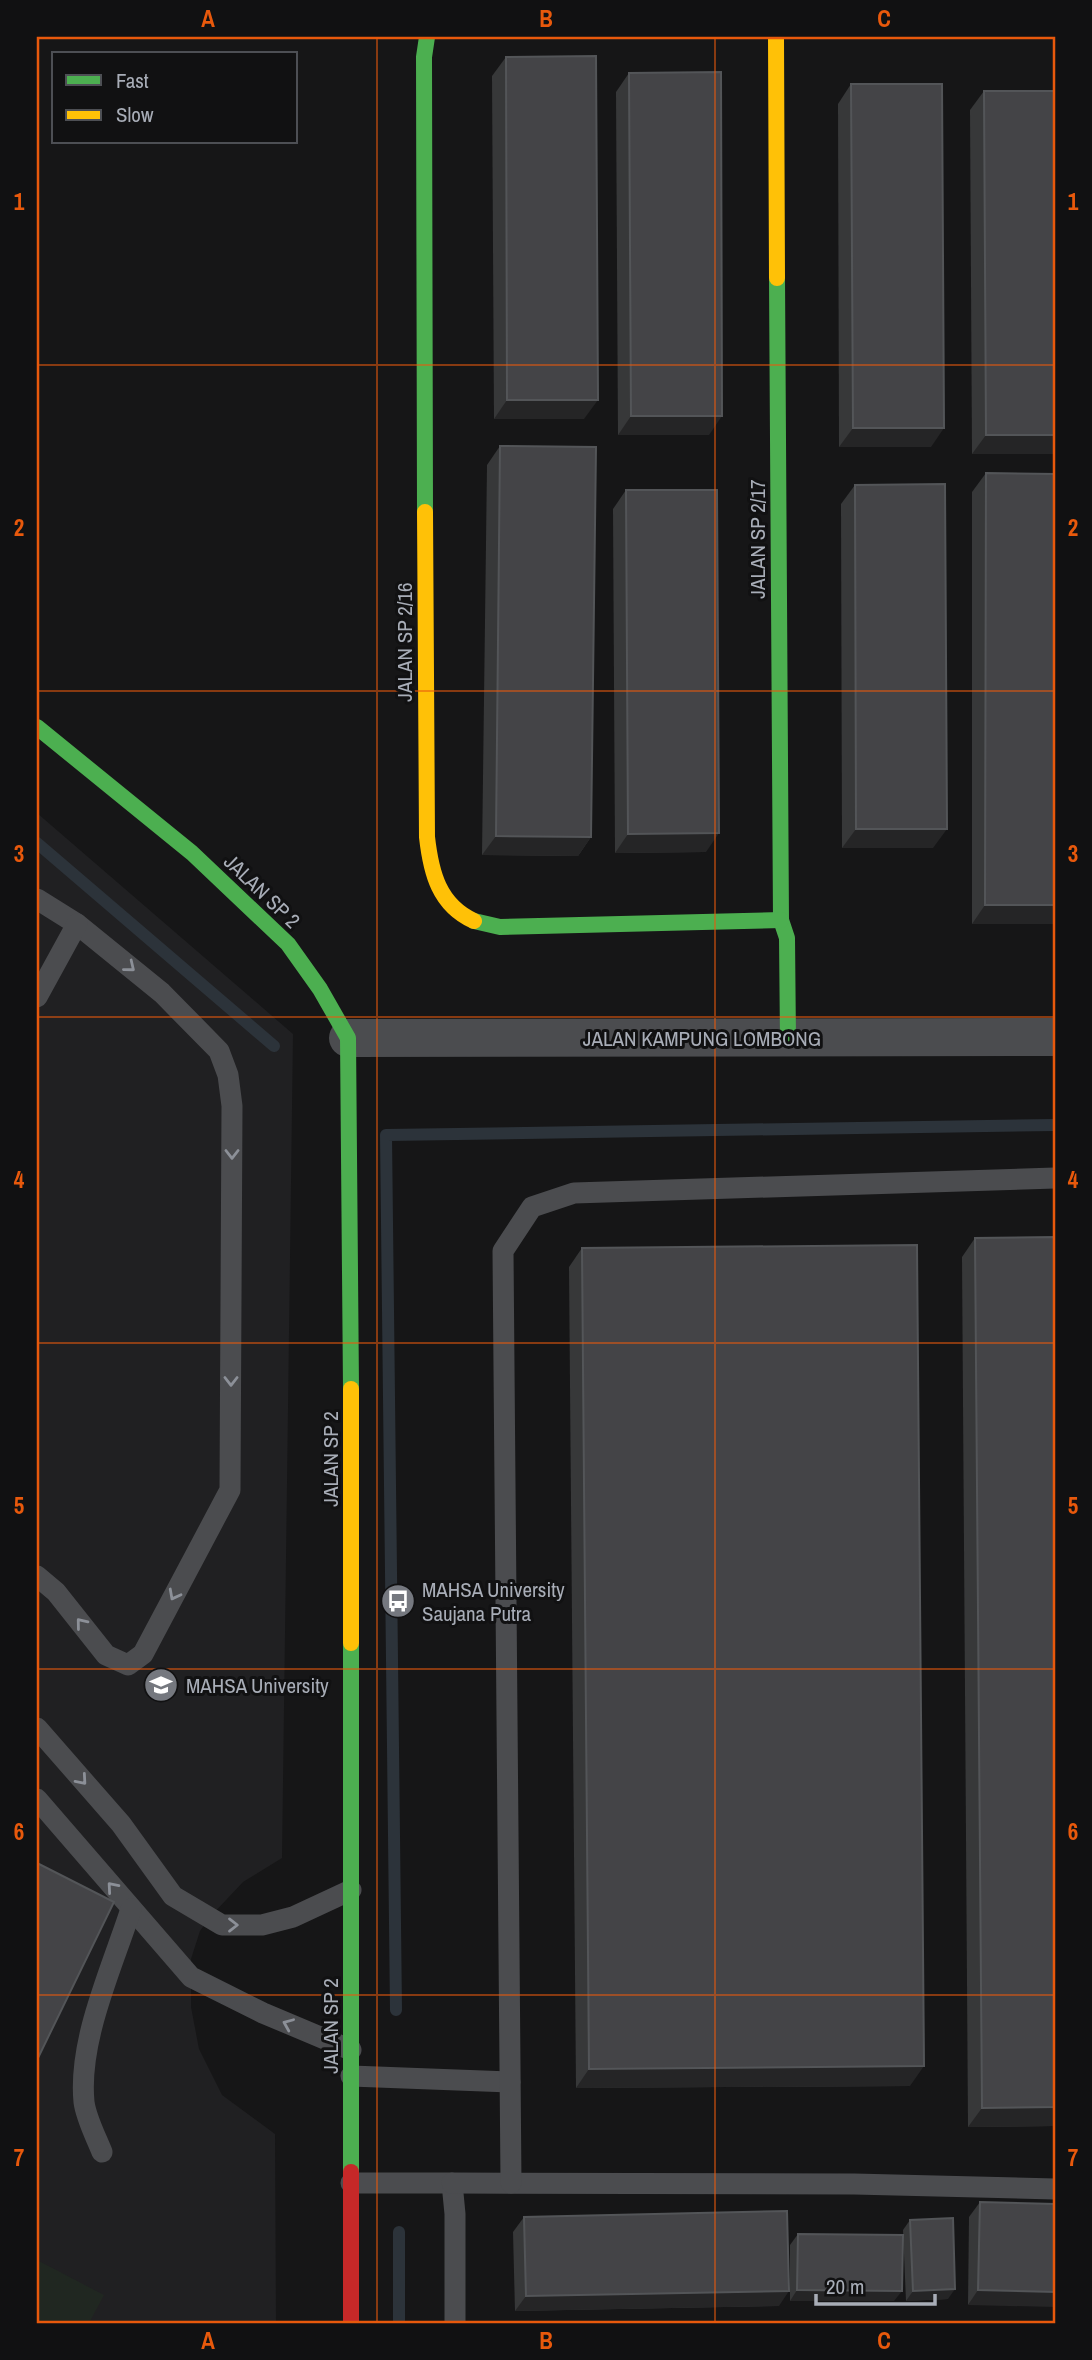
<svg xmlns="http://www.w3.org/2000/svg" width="1092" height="2360" viewBox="0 0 1092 2360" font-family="'Archivo Narrow',sans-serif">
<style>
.built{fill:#202022}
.green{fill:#202721}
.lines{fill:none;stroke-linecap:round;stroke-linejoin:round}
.stream{stroke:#2c333a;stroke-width:12}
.lane{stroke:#4b4c4f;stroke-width:21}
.street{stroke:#4b4c4f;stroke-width:38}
.fast{stroke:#4caf50;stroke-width:16}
.slow{stroke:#ffc107;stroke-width:16}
.jam{stroke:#c62828;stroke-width:16}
.wall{fill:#373839}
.shaded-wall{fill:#252526}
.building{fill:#444447;stroke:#535558;stroke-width:2}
.oneway{stroke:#8c9098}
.grid{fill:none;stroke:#e8590c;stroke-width:2;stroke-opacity:0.55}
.labels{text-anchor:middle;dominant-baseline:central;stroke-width:6;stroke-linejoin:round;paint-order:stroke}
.street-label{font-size:21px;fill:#a8adb7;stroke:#111112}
.poi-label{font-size:21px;fill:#a8adb7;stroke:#111112;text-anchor:start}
.neatline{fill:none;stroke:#e8590c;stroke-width:2.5}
.grid-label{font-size:23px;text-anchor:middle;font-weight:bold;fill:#e8590c}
</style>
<rect width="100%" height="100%" fill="#161617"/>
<!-- built -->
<path class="built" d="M37,813L293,1034L282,1858L243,1882L210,1917L200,1931L191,1959V2007L199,2049L222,2095L275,2134L276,2323H37Z"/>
<!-- green -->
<path class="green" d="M37,2260L104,2295L89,2323H37Z"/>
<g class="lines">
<!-- stream -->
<g class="stream">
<path d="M37,843L274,1046"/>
<path d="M396,2010L386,1135L1055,1125"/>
<path d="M399,2232V2323"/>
</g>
<!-- lane -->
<g class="lane">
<path d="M37,899L77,924L162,993L219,1051L228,1075L232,1106L230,1490L143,1654L128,1665L106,1655L56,1592L37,1576"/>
<path d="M37,997L77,924"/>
<path d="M37,1728L121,1824L173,1896L222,1925H262L293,1917L351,1890"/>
<path d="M37,1799L191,1977L263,2013L351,2050"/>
<path d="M351,2076L510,2082"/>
<path d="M102,2152C96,2137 86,2118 84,2102C78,2040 112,1968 131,1909"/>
<path d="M351,2183H452L455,2214V2323"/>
<path d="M452,2183L854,2184L1055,2189"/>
<path d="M511,2183L503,1251L532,1207L574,1193L1055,1178"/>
</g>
<!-- street -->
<path class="street" d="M348,1038L1055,1037"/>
<!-- fast -->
<g class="fast">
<path d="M777,278L781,920L787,938L788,1039"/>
<path d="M425,512L424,57L427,37"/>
<path d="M37,727L192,853L288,944L320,989L348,1038L351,1389"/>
<path d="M474,921L500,927L781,920"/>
<path d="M351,1643V2172"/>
</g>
<!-- slow -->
<g class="slow">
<path d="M776,37L777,278"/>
<path d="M425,512L427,837C431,873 439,905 474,921"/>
<path d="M351,1389V1643"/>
</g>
<!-- jam -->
<path class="jam" d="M351,2172V2323"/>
</g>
<!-- wall -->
<g class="wall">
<path d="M506,57L584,419H494L492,76Z"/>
<path d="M629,73L709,435H618L616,92Z"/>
<path d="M851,84L931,447H839L838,104Z"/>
<path d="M984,91L1055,454H972L970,110Z"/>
<path d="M500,446L591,837L578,856L482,855L487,465Z"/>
<path d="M986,473L1055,924H972V492Z"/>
<path d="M855,485L933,848H842L841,504Z"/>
<path d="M626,490L706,852L615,853L613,509Z"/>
<path d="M975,1238L1055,2126L968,2127L962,1257Z"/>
<path d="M582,1248L910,2086L576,2088L569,1267Z"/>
<path d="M980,2202L1055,2204L968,2305L969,2217Z"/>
<path d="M524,2217L779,2306L515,2311L513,2232Z"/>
<path d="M910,2220L948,2299L906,2301L903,2230Z"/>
<path d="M798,2234L894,2301H790V2245Z"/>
</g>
<!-- shaded-wall -->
<g class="shaded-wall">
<path d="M507,400H598L584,419H494Z"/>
<path d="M631,416H722L709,435H618Z"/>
<path d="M853,428H944L931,447H839Z"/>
<path d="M986,435H1055V454H972Z"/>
<path d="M856,829H947L933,848H842Z"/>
<path d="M719,833L706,852L615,853L628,834Z"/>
<path d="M496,836L591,837L578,856L482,855Z"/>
<path d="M985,905H1055V924H972Z"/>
<path d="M924,2066L910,2086L576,2088L589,2069Z"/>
<path d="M1055,2107V2126L968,2127L982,2108Z"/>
<path d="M955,2289L948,2299L906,2301L913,2291Z"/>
<path d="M797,2290L902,2291L894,2301H790Z"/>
<path d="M978,2290L1055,2292V2307L968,2305Z"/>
<path d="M789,2291L779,2306L515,2311L526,2296Z"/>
</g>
<!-- building -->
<g class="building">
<path d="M596,56L598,400H507L506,57Z"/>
<path d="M721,72L722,416H631L629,73Z"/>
<path d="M851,84H942L944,428H853Z"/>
<path d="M984,91H1055V435H986Z"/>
<path d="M500,446L596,447L591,837L496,836Z"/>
<path d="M986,473L1055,474V905H985Z"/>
<path d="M945,484L947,829H856L855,485Z"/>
<path d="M626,490H717L719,833L628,834Z"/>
<path d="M1055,1237V2107L982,2108L975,1238Z"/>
<path d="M917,1245L924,2066L589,2069L582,1248Z"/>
<path d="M37,1863L114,1902L37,2060Z"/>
<path d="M980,2202L1055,2204V2292L978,2290Z"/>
<path d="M787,2211L789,2291L526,2296L524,2217Z"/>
<path d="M953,2218L955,2289L913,2291L910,2220Z"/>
<path d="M798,2234L903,2235L902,2291L797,2290Z"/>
</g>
<!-- one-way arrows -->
<defs><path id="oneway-chevron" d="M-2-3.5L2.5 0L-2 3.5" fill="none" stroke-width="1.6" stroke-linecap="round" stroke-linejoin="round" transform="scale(1.75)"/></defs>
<g class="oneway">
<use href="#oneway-chevron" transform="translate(130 967) rotate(39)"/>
<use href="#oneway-chevron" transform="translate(232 1154) rotate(90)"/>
<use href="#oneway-chevron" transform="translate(231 1381) rotate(90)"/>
<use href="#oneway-chevron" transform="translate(174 1595) rotate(118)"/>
<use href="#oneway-chevron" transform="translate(81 1623) rotate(-129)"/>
<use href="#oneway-chevron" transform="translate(82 1780) rotate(49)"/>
<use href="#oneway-chevron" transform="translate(112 1887) rotate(-131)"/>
<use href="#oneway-chevron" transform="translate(233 1925)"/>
<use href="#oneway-chevron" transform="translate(288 2024) rotate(-157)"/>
</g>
<!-- grid -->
<path class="grid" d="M377,37V2323M715,37V2323M37,365H1055M37,691H1055M37,1017H1055M37,1343H1055M37,1669H1055M37,1995H1055"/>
<!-- icons -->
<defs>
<g id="bus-disc" transform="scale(1.75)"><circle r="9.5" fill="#75787f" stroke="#111112"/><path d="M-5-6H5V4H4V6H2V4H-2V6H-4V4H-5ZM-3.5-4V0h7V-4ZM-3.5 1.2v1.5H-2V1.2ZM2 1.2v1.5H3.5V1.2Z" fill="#fff"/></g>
<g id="university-disc" transform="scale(1.75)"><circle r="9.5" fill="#75787f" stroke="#111112"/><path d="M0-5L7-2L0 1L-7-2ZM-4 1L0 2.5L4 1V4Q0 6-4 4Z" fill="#fff"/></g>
</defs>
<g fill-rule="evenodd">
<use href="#bus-disc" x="398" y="1601"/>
<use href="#university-disc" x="161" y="1685"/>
</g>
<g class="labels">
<!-- street labels -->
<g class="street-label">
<text transform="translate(757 539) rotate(-90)">JALAN SP 2/17</text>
<text transform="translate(404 642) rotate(-90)">JALAN SP 2/16</text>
<text transform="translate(262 891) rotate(44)">JALAN SP 2</text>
<text x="702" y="1038">JALAN KAMPUNG LOMBONG</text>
<text transform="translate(330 1459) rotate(-90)">JALAN SP 2</text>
<text transform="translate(330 2026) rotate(-90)">JALAN SP 2</text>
</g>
<!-- poi labels -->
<g class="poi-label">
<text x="422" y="1589">MAHSA University<tspan x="422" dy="24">Saujana Putra</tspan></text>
<text x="186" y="1685">MAHSA University</text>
</g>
</g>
<!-- border -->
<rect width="1092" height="2360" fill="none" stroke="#111112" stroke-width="77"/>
<!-- legend -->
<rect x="52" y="52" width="245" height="91" fill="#111112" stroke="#4d4f54" stroke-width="2"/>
<rect x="66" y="75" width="35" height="10" fill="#4caf50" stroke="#4d4f54" stroke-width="2"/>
<text x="116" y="88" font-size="21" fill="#a8adb7">Fast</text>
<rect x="66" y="110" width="35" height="10" fill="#ffc107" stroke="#4d4f54" stroke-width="2"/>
<text x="116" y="122" font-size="21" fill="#a8adb7">Slow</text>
<!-- scale -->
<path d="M816 2294v10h119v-10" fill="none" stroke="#a8adb7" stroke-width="3.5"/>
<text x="826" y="2294" font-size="21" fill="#a8adb7" stroke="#111112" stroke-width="5" paint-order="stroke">20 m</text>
<rect x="38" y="38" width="1016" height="2284" class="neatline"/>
<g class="grid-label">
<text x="208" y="27">A</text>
<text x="546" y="27">B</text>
<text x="884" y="27">C</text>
<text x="19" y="210">1</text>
<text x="1073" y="210">1</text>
<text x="19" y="536">2</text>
<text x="1073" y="536">2</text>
<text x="19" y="862">3</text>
<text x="1073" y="862">3</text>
<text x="19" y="1188">4</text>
<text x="1073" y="1188">4</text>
<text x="19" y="1514">5</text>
<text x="1073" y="1514">5</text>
<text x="19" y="1840">6</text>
<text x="1073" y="1840">6</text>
<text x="19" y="2166">7</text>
<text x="1073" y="2166">7</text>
<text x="208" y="2349">A</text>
<text x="546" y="2349">B</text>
<text x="884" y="2349">C</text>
</g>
</svg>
